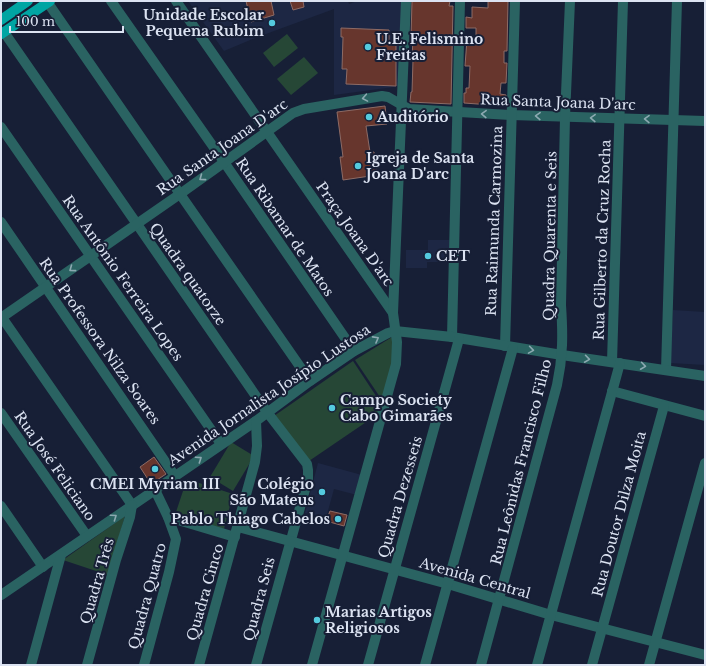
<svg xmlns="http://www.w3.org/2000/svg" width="706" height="666" viewBox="0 0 706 666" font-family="'Libre Baskerville',serif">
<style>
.built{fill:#1d2744}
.green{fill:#264736}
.building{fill:#67362d;stroke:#8d6b65}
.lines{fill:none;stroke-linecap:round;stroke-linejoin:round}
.minor{stroke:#2a6362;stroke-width:10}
.major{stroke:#00a5a3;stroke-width:10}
.oneway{stroke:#8ca9b1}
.poi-dot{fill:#54cade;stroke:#171f36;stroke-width:1.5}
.labels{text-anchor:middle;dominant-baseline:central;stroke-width:4;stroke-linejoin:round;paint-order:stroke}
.poi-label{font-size:14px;font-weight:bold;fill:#dce3f2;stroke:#171f36;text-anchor:start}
.street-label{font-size:14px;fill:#dce3f2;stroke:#171f36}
</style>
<rect width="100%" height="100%" fill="#171f36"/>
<!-- built -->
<g class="built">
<path d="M188,1H348L349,4L357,1H404L401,86L334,95V9L255,38L224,51Z"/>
<path d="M428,240H450L451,262H427V268H406V250H428Z"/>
<path d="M673,310L705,312V365L670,363Z"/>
<path d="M318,463L362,475L357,495L334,489L326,518L305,513Z"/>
</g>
<!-- green -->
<g class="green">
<path d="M287,34L298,48L274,67L263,53Z"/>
<path d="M304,57L318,73L291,95L277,79Z"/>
<path d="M392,337V365L382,400L355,360Z"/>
<path d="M353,361L380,402L378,414L309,461L274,416Z"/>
<path d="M231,442L254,456L233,491L210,477Z"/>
<path d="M187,479L233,494L224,529L175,515Z"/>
<path d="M125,516L108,575L63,560Z"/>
</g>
<!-- building -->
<g class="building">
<path d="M246,1H271L274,15L251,22Z"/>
<path d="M290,1H303L304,7L293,10Z"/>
<path d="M412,1H450L449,6H453L451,104L410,102L411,92H412L413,60H412L413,37H411Z"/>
<path d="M488,1H508L507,51H504V63H507L506,83H501L500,94L506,95L505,106L464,103V93H466V88H469L470,66H465L467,39L476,40V28H466V17L472,18V7L488,8Z"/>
<path d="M341,28L389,30V43L396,44V86L346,84L347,69H342L343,37H341Z"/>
<path d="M385,106L387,124L366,126L370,152H374L377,175L343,180L340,157H343L337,112Z"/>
<path d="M154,457L166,474L151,484L140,467Z"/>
<path d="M330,511L347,515L344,526L326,521Z"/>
</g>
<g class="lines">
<!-- minor -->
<g class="minor">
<path d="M111,1L224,162L354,351"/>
<path d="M176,1L393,313"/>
<path d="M48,3L180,194L310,381"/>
<path d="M4,32L267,412L307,464L308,470V479L256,665"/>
<path d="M1,127L221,444"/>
<path d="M1,222L175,476"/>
<path d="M1,316L132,505"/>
<path d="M1,318L180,194L286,118L293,113L304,109L382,96L388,97L409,109L511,115L705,121"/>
<path d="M452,337L460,1"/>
<path d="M505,346L515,1"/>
<path d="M612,362L623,1"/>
<path d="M666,370L677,1"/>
<path d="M612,391L705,416"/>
<path d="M1,413L87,536"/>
<path d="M1,506L43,567"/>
<path d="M168,517L235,537"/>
<path d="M238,527L448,584L551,615L705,655"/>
<path d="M1,595L256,421L310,381L354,351L388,333L395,331L452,337L562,355L705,376"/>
<path d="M31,665L61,555"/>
<path d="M87,665L116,560L130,517L132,505"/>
<path d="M144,665L169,572L176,539L168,517L155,490"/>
<path d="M199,665L255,462L257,446L256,421"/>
<path d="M312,665L396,364L397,342L393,313L406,1"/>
<path d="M368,665L459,339"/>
<path d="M425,665L513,348"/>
<path d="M481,665L557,385C563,357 563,334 561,305L565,117L570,1"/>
<path d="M537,665L620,363"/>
<path d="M592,665L664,406"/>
<path d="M649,665L705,463"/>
</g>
<!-- major -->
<g class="major">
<path d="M1,20L28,1"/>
<path d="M1,34L50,1"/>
</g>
</g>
<!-- one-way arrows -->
<defs><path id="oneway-chevron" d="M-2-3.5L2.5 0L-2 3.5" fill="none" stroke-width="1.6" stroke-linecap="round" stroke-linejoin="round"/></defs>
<g class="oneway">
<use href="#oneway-chevron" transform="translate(365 98) rotate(170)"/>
<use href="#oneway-chevron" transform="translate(484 114) rotate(-178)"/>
<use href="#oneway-chevron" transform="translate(538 116) rotate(-178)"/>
<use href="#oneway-chevron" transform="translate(593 118) rotate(-178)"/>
<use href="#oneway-chevron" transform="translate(647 119) rotate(-179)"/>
<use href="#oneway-chevron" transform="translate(202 178) rotate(143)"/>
<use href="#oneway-chevron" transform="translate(72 269) rotate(144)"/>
<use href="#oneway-chevron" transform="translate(376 339) rotate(-29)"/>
<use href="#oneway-chevron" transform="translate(531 350) rotate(9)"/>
<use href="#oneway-chevron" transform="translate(587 359) rotate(8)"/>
<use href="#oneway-chevron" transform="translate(643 366) rotate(8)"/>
<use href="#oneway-chevron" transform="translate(199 459) rotate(-34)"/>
<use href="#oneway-chevron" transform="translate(114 517) rotate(-35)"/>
</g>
<!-- markers -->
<g class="poi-dot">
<circle cx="272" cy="23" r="4"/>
<circle cx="368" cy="47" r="4"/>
<circle cx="369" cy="117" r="4"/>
<circle cx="358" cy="166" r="4"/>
<circle cx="428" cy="256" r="4"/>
<circle cx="332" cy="408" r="4"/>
<circle cx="155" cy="469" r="4"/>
<circle cx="322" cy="492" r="4"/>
<circle cx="338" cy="519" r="4"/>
<circle cx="317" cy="620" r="4"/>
</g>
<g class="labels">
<!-- poi labels -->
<g class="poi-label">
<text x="264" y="15" text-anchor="end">Unidade Escolar<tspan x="264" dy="16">Pequena Rubim</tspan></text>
<text x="376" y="39">U.E. Felismino<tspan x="376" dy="16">Freitas</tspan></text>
<text x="377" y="117">Auditório</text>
<text x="366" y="158">Igreja de Santa<tspan x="366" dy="16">Joana D'arc</tspan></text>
<text x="436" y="256">CET</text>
<text x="340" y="400">Campo Society<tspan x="340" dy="16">Cabo Gimarães</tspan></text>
<text x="155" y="484" text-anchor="middle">CMEI Myriam III</text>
<text x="314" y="484" text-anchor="end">Colégio<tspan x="314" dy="16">São Mateus</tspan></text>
<text x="330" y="519" text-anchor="end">Pablo Thiago Cabelos</text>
<text x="325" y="612">Marias Artigos<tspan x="325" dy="16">Religiosos</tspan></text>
</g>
<!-- street labels -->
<g class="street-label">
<text transform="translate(558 102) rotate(2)">Rua Santa Joana D'arc</text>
<text transform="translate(222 147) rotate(-35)">Rua Santa Joana D'arc</text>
<text transform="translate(494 221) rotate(-88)">Rua Raimunda Carmozina</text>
<text transform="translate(285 227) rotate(56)">Rua Ribamar de Matos</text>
<text transform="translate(355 234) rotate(55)">Praça Joana D'arc</text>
<text transform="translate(550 236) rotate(-89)">Quadra Quarenta e Seis</text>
<text transform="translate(602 240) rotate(-88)">Rua Gilberto da Cruz Rocha</text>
<text transform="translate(188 274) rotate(55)">Quadra quatorze</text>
<text transform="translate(123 278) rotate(55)">Rua Antônio Ferreira Lopes</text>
<text transform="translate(100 341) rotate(55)">Rua Professora Nilza Soares</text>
<text transform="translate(269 395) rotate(-34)">Avenida Jornalista Josípio Lustosa</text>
<text transform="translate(521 462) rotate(-76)">Rua Leônidas Francisco Filho</text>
<text transform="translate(55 466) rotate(55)">Rua José Feliciano</text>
<text transform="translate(400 497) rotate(-74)">Quadra Dezesseis</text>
<text transform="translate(619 514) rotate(-75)">Rua Doutor Dilza Moita</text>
<text transform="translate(475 578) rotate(16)">Avenida Central</text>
<text transform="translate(97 581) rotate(-74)">Quadra Três</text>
<text transform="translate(205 592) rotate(-74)">Quadra Cinco</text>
<text transform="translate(147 596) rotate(-75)">Quadra Quatro</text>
<text transform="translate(259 599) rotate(-75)">Quadra Seis</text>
</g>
</g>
<!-- border -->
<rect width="706" height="666" fill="none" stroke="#dce3f2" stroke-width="4"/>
<!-- scale -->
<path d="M10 26v6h113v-6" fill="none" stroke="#dce3f2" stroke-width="2"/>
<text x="16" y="26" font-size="12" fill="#dce3f2" stroke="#171f36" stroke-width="3" paint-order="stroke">100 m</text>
</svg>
